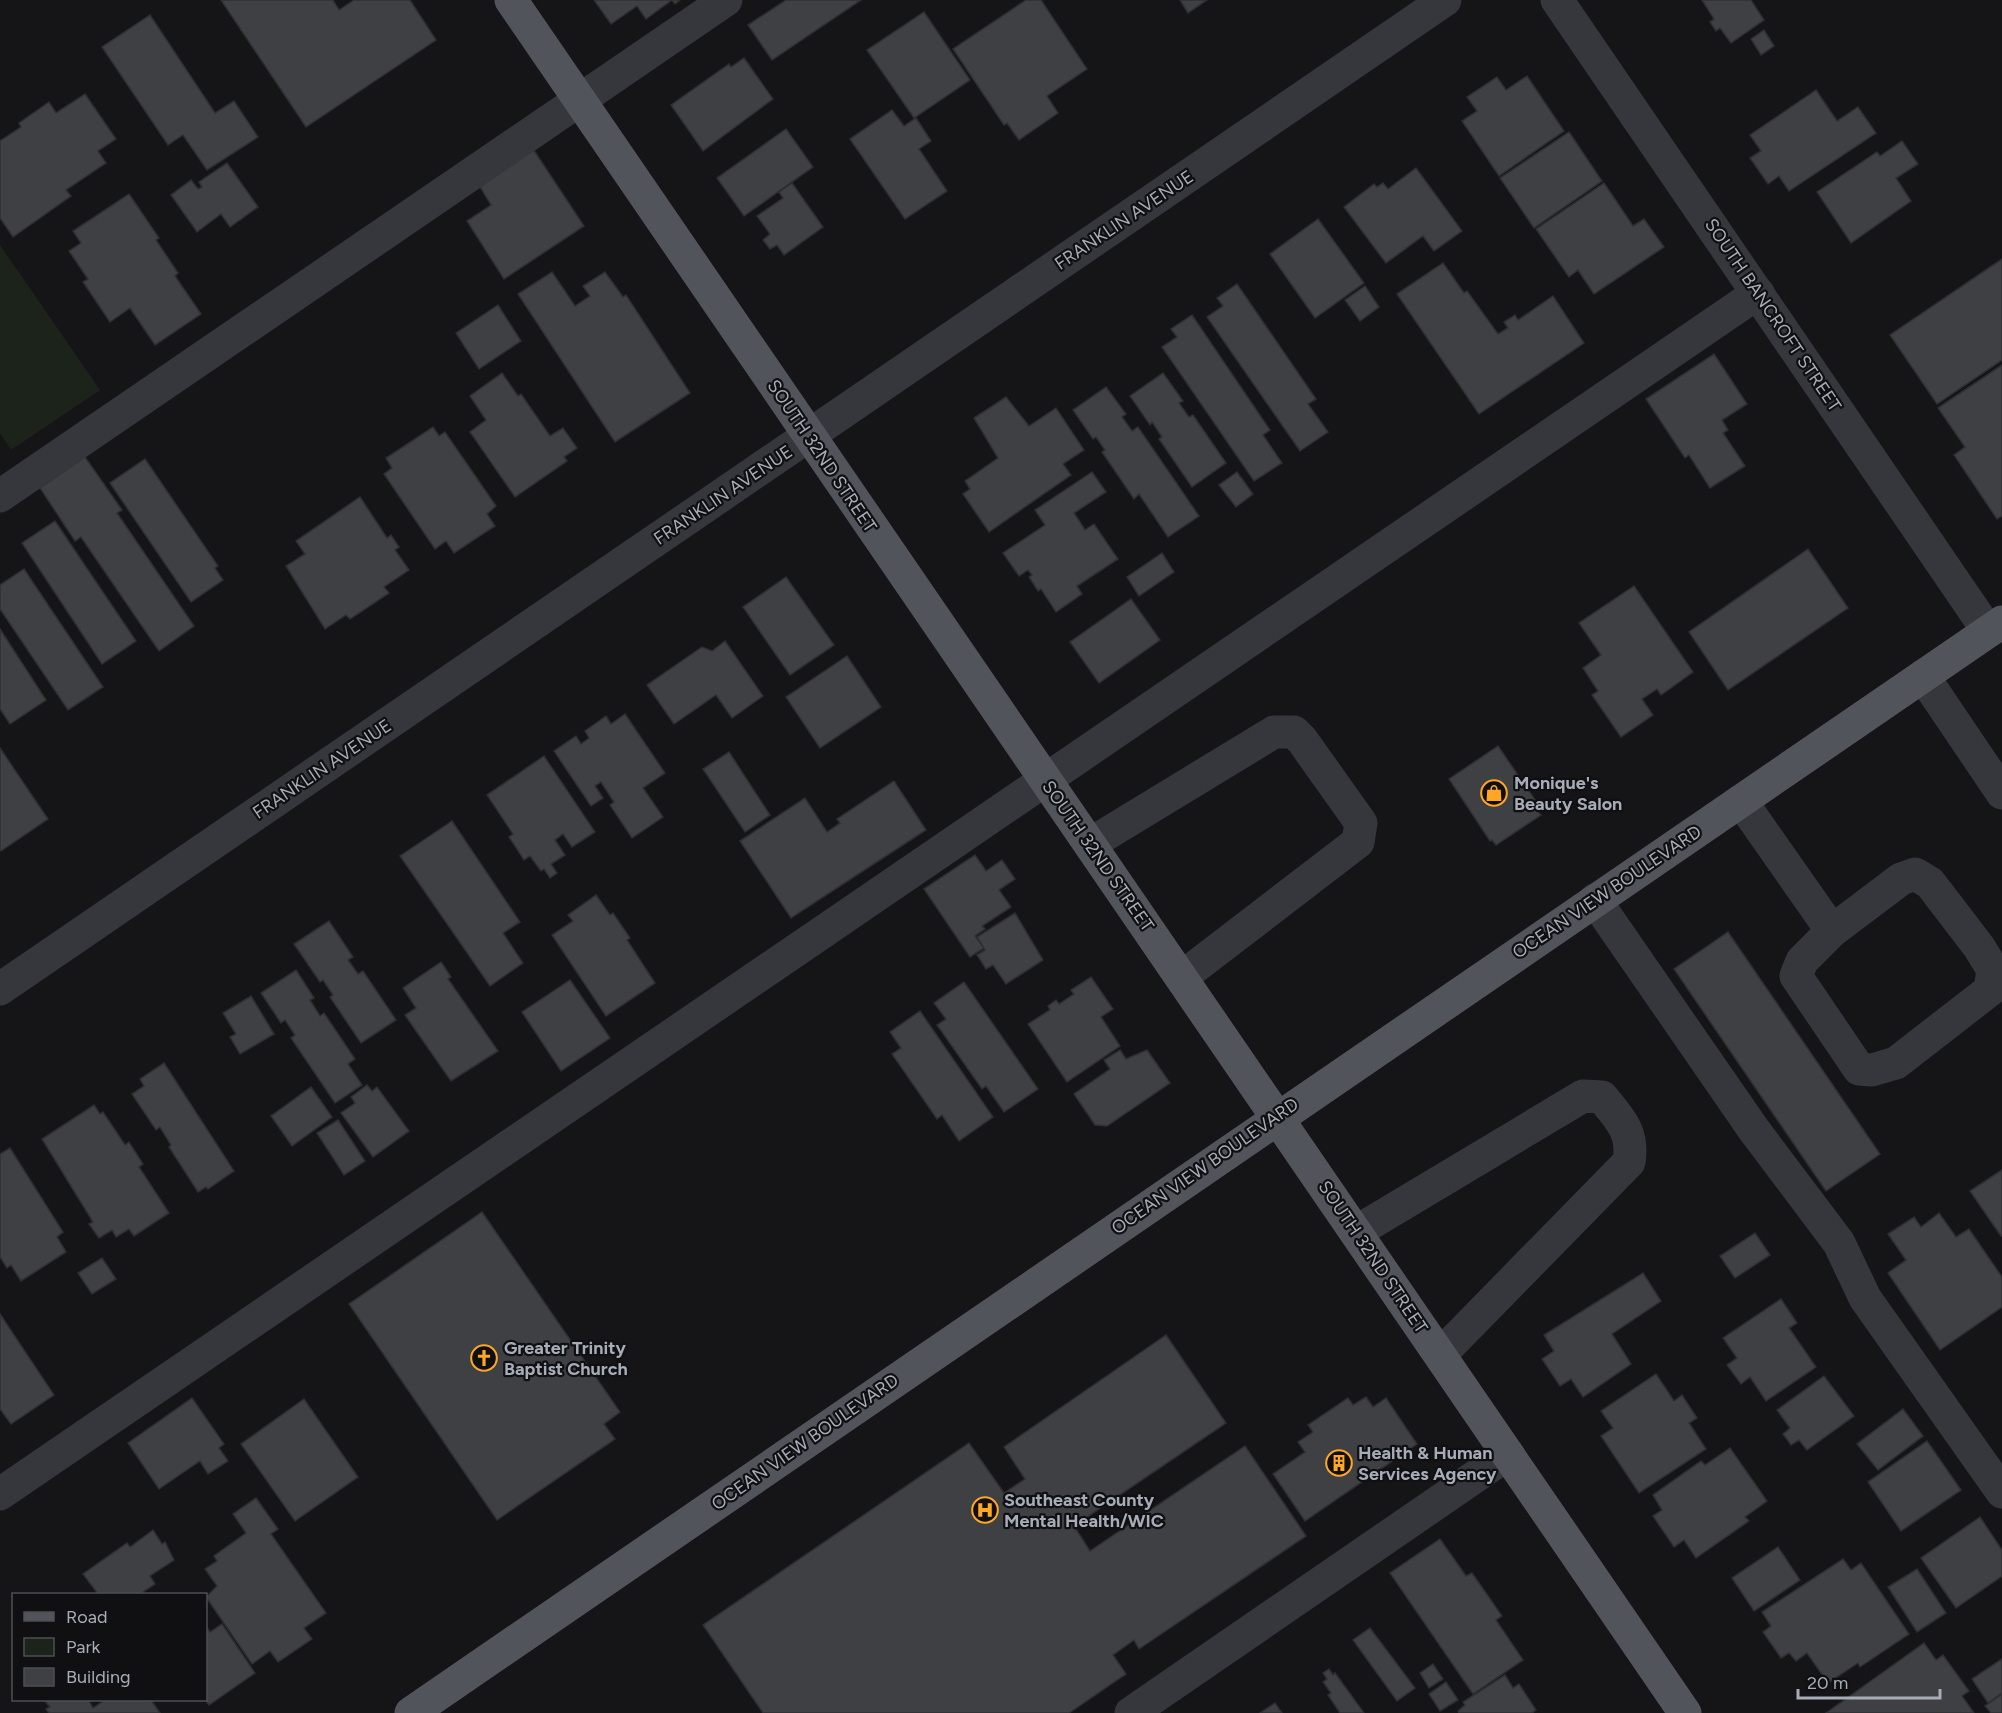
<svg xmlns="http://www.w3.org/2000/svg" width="2002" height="1713" viewBox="0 0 2002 1713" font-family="Figtree,sans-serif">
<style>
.green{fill:#1b231b}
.building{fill:#3f4044;stroke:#2f2f33;stroke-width:1.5}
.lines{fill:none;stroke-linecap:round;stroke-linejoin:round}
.minor{stroke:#36373d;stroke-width:33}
.major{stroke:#52545c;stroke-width:33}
.labels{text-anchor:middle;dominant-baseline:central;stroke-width:4.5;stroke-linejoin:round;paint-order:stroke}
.street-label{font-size:18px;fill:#a6adb8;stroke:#101012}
.poi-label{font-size:18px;font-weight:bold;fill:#a6adb8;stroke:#101012;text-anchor:start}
</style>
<rect width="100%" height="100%" fill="#151517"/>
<!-- green -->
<path class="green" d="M0,245L100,390L11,450L0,433Z"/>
<!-- building -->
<g class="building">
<path d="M221,0H333L339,10L354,0H410L436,40L306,127Z"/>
<path d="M594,0H680L675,4L672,0L646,19L637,6L611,24Z"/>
<path d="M786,0H861L772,60L748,25Z"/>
<path d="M1026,0H1041L1087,69L1047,96L1058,113L1019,140L1007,123L1004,125L953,49Z"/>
<path d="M1180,0H1207L1188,13Z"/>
<path d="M1702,0H1751L1764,20L1731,43L1720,28L1716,31L1710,22L1714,19Z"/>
<path d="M924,12L970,80L914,118L867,50Z"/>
<path d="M150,15L215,113L234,101L258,137L207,170L183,135L168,145L102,47Z"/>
<path d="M1764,30L1774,46L1761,55L1751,39Z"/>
<path d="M744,58L773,99L703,151L671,105L729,64L731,67Z"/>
<path d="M1527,76L1564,131L1499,176L1462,121L1477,111L1467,97L1497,77L1506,90Z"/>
<path d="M1816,90L1837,121L1858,107L1876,133L1789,191L1779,176L1768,184L1750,158L1761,151L1750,135Z"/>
<path d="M85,94L116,139L98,151L106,163L66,190L71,196L13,237L0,218V141L21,127L19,123L49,102L56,113Z"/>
<path d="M892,110L904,126L916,118L931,141L919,149L947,191L905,219L850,139Z"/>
<path d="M786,129L813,167L744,216L717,178Z"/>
<path d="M1569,132L1602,181L1534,228L1500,178Z"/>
<path d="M1902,141L1918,164L1896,178L1911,201L1851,243L1817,192L1877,152L1880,156Z"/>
<path d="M533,149L584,226L504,279L467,221L491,205L479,185Z"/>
<path d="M227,163L258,207L230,227L221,214L197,232L171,195L191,180L198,189L202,187L199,182Z"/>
<path d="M1416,168L1462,231L1434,251L1423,236L1386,263L1344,207L1374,184L1377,187L1383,183L1388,189Z"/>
<path d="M792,183L823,227L784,255L777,245L770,249L763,240L770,234L757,216L783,198L779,192Z"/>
<path d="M1604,183L1633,226L1644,219L1664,247L1594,294L1578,270L1569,277L1536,229Z"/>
<path d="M129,194L159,238L156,240L178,273L175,276L201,314L155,345L130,308L110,322L83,282L88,279L69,251L81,243L73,231Z"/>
<path d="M1318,219L1364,283L1315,318L1270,254Z"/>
<path d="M2002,259V360L1937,404L1890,335Z"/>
<path d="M1443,263L1464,293L1467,291L1498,334L1508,328L1504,322L1515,315L1518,320L1553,296L1584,343L1479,414L1397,294Z"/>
<path d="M552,272L575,306L590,296L583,286L605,272L623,297L626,295L690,393L615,442L518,294Z"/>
<path d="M1237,284L1316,399L1308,404L1328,432L1300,451L1207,317L1223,306L1217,298Z"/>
<path d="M1365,286L1379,307L1360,321L1345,300Z"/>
<path d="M498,305L521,341L479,369L456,333Z"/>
<path d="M1192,315L1270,430L1263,435L1282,463L1254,481L1162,347L1177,337L1171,329Z"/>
<path d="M1714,354L1747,404L1722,420L1728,430L1723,433L1745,466L1710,488L1689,455L1685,458L1646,399Z"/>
<path d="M2002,365V516L1997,519L1954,455L1965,447L1938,408Z"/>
<path d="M502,373L518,396L521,394L550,436L563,428L577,448L564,457L567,461L515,497L470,432L486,420L470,396Z"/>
<path d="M1163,373L1183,401L1179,403L1189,417L1193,415L1226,463L1192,487L1159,439L1162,437L1152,422L1150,425L1130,396Z"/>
<path d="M1106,387L1126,414L1122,417L1132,431L1138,427L1199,516L1168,537L1139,494L1134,499L1102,452L1105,450L1096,437L1093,439L1073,410Z"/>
<path d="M1006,397L1029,426L1056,408L1084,450L1063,464L1071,475L989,532L963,494L970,489L965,481L998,458L974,418Z"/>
<path d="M433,427L439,436L445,432L496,506L487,514L495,526L454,553L446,541L435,549L384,474L392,468L386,458Z"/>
<path d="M85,457L122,510L117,513L194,626L159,651L81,537L75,541L40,488Z"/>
<path d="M145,459L218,566L215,568L223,580L191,602L110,483Z"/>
<path d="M1092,472L1106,492L1074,513L1085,530L1094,524L1118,559L1077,586L1082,594L1056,612L1041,589L1038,591L1029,577L1032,575L1028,570L1019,576L1003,553L1045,525L1035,510Z"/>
<path d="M1237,472L1253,494L1236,507L1219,485Z"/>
<path d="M360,497L387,538L391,535L399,547L395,550L409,570L384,587L389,593L350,619L346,615L325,629L286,566L305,554L296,541Z"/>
<path d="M55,521L136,641L102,664L22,543Z"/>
<path d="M1808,549L1848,608L1728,690L1689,632Z"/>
<path d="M1162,553L1174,572L1139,596L1127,577Z"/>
<path d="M24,569L103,687L68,710L0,609V585Z"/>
<path d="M786,577L834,645L790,675L743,607Z"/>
<path d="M1634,586L1693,672L1661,695L1657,689L1642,699L1653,715L1621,737L1592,695L1598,691L1583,668L1601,655L1579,623Z"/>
<path d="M1131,599L1160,640L1099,683L1070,642Z"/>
<path d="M0,629L46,700L10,724L0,709Z"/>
<path d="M725,641L763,696L732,718L716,695L674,724L647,685L702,647L712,651Z"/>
<path d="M847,656L881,707L820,748L786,697Z"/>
<path d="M625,714L665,773L643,788L663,817L632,838L610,805L614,802L601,782L595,786L603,798L591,806L554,751L576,736L581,744L589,738L585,731L606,716L611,724Z"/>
<path d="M1498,746L1540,807L1536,809L1541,815L1496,845L1492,840L1490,841L1449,779Z"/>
<path d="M0,748L48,819L1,851L0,849Z"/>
<path d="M729,752L770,815L745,832L703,769Z"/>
<path d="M544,756L595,832L572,847L563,834L555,840L565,855L551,864L557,873L550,878L544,869L541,871L530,856L524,860L509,837L513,834L487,795Z"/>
<path d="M894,781L926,830L791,918L740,841L805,798L827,832L840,823L837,819Z"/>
<path d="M452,821L520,922L503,933L523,963L490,986L400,856Z"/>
<path d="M975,855L986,871L1002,860L1015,879L999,890L1011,907L982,926L985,929L975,936L984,948L970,957L924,889Z"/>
<path d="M596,895L610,915L613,913L630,938L627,940L655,983L606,1016L552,935L573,921L568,915Z"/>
<path d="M1015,913L1043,960L1006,984L993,965L986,969L977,955L985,950L977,937Z"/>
<path d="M329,921L353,957L348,960L358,974L363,971L396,1020L361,1043L330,997L333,995L323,980L320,982L294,944Z"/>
<path d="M1728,932L1880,1154L1826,1191L1674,969Z"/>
<path d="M441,962L451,977L448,979L498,1051L451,1081L405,1015L416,1008L403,988Z"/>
<path d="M296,970L314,998L310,1000L320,1016L324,1013L355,1059L348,1064L362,1085L335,1103L291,1038L295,1035L285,1020L281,1023L261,993Z"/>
<path d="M1091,977L1113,1009L1101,1017L1120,1046L1067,1082L1028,1024L1050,1010L1048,1006L1056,1000L1059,1004L1074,994L1071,990Z"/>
<path d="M570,980L610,1038L561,1071L522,1012Z"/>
<path d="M964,982L1038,1089L1004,1112L986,1086L982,1089L937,1025L946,1019L934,1003Z"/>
<path d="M251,996L274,1034L240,1054L230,1037L236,1034L223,1013Z"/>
<path d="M920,1011L993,1117L959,1141L942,1115L937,1119L892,1054L901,1048L890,1032Z"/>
<path d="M1120,1050L1126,1059L1147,1050L1170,1083L1107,1126L1095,1125L1074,1094L1110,1069L1104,1060Z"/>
<path d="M164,1063L234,1171L208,1189L206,1187L198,1192L169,1147L171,1145L160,1127L156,1130L132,1094L144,1086L140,1079Z"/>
<path d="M367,1085L372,1091L377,1087L409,1131L373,1157L341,1113L355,1103L351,1097Z"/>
<path d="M311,1087L332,1117L292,1146L271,1116Z"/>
<path d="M94,1105L100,1114L103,1112L125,1145L129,1142L143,1164L139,1167L169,1213L134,1236L129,1229L116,1237L112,1230L99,1238L89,1224L93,1222L42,1139Z"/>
<path d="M338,1120L365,1161L344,1175L317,1133Z"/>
<path d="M10,1148L63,1232L57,1237L66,1252L21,1281L11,1265L7,1268L0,1257V1154Z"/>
<path d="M2002,1170V1235L2001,1236L1970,1191Z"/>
<path d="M482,1212L620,1412L604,1424L615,1439L497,1520L349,1304Z"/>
<path d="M1939,1213L1956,1237L1969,1229L2002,1277V1307L1940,1350L1888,1273L1906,1260L1888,1234L1914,1217L1921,1227Z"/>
<path d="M1755,1233L1770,1255L1735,1278L1720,1256Z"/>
<path d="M102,1258L116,1279L92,1294L78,1273Z"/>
<path d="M1643,1273L1661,1301L1612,1334L1631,1364L1583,1397L1571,1379L1560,1386L1542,1359L1554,1351L1544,1335Z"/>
<path d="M1781,1299L1797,1323L1789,1328L1816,1367L1766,1401L1750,1377L1741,1384L1727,1365L1737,1358L1723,1338Z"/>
<path d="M0,1314L54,1395L11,1424L0,1409Z"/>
<path d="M1166,1335L1226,1423L1074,1526L1090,1551L1245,1446L1306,1536L1139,1649L1134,1640L1113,1655L1126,1674L1069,1713H763L703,1625L969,1443L1004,1493L1025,1479L1004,1447Z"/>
<path d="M1656,1374L1674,1401L1682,1395L1697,1418L1689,1423L1706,1449L1639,1493L1601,1436L1613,1428L1601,1411Z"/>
<path d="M1824,1376L1854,1416L1807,1450L1799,1440L1791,1445L1783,1434L1790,1428L1777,1410Z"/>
<path d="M1366,1397L1373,1407L1386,1398L1417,1444L1305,1521L1273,1474L1305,1452L1298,1442L1313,1432L1308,1425L1348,1398L1353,1405Z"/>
<path d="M192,1398L224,1444L219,1448L228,1461L208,1474L200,1461L159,1489L128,1443Z"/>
<path d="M304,1399L358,1477L295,1521L241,1444Z"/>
<path d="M1903,1409L1923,1436L1878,1470L1857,1444Z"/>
<path d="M1927,1441L1961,1490L1901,1531L1868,1482Z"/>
<path d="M1730,1448L1767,1501L1745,1517L1749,1521L1696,1558L1684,1540L1674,1547L1653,1516L1662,1510L1653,1495L1701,1461L1705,1465Z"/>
<path d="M256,1498L278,1529L271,1534L326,1613L304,1628L312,1639L278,1662L270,1651L252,1664L206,1597L217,1586L205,1569L217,1561L214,1556L246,1533L233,1514Z"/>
<path d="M1980,1517L2002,1550V1576L1956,1608L1921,1558Z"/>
<path d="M153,1530L162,1544L165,1542L174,1560L150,1576L155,1584L140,1594H98L83,1574L127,1543L130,1547Z"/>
<path d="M1440,1539L1466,1576L1472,1573L1502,1616L1496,1620L1523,1660L1473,1694L1390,1573Z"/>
<path d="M1778,1547L1800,1580L1754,1611L1732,1578Z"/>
<path d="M1843,1559L1851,1570L1861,1563L1909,1634L1860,1667L1858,1663L1828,1683L1807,1653L1796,1661L1789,1653L1781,1658L1763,1632L1771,1626L1762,1612Z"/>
<path d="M1917,1569L1946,1613L1917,1632L1888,1587Z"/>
<path d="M222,1624L255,1673L209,1705L205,1700L206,1626L210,1632Z"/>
<path d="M1370,1628L1415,1688L1397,1701L1353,1640Z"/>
<path d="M1924,1643L1936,1660L1943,1655L1969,1691L1962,1696L1974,1713H1826Z"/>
<path d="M2002,1659V1693L1988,1703L1972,1679Z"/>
<path d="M1433,1664L1443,1679L1429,1688L1420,1673Z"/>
<path d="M1329,1669L1333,1675L1335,1673L1364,1713H1340L1328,1695L1331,1693L1323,1682L1327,1679L1323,1673Z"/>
<path d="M1505,1675L1513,1688L1519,1684L1536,1710L1532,1713H1459L1458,1711L1465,1705L1463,1702Z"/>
<path d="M1446,1682L1458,1700L1440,1711L1429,1694Z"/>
<path d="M2002,1694V1713H1991L1985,1706Z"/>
<path d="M44,1700H92L89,1701L93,1708L105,1700H151L160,1713H49L46,1709L50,1707Z"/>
<path d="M1275,1703L1282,1713H1260Z"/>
</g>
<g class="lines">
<!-- minor -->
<g class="minor">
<path d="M1557,0L1988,631"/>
<path d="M0,496L726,0"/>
<path d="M1923,676L2002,793"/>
<path d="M1741,801L1832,931L1802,961L1796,976L1859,1069L1872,1070L1896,1063L1990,990L1993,970L1979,947L1930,883L1915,874L1901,879L1832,931"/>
<path d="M1090,844L1274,732H1294L1302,740L1361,823L1358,842L1182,977"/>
<path d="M1595,900L1754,1130L1839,1243L1865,1298L2002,1492"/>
<path d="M0,989L1445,0"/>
<path d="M1356,1232L1583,1096L1602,1097C1620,1119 1634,1132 1629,1162L1440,1355"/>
<path d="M0,1494L1758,293"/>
<path d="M1131,1713L1508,1454"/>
</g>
<!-- major -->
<g class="major">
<path d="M511,0L1685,1713"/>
<path d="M411,1713L2002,622"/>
</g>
</g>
<!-- icons -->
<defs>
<g id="shop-ring" transform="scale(1.35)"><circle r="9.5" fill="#101012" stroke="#ffa725" stroke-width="1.5"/><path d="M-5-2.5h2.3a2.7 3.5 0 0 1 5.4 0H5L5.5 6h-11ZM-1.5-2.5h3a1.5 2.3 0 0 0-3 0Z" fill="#ffa725"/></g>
<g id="church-ring" transform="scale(1.35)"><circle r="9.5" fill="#101012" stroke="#ffa725" stroke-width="1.5"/><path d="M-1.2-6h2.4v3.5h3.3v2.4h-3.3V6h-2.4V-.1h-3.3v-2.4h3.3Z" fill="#ffa725"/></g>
<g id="building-ring" transform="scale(1.35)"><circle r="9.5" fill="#101012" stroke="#ffa725" stroke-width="1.5"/><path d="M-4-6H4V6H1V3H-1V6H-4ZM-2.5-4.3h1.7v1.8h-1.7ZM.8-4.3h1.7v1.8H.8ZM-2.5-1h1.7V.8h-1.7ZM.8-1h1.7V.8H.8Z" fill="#ffa725"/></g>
<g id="hospital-ring" transform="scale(1.35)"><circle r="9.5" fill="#101012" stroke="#ffa725" stroke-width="1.5"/><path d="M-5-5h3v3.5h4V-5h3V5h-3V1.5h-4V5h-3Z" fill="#ffa725"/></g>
</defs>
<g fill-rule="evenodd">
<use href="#shop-ring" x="1494" y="793"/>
<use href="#church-ring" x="484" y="1358"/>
<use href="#building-ring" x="1339" y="1463"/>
<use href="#hospital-ring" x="985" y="1510"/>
</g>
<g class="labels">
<!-- street labels -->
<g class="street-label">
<text transform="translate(1124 220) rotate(-34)">FRANKLIN AVENUE</text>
<text transform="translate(1773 315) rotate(56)">SOUTH BANCROFT STREET</text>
<text transform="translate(822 456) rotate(56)">SOUTH 32ND STREET</text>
<text transform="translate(723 495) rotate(-34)">FRANKLIN AVENUE</text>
<text transform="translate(322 769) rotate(-34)">FRANKLIN AVENUE</text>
<text transform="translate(1098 856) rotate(55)">SOUTH 32ND STREET</text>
<text transform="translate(1607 892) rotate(-34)">OCEAN VIEW BOULEVARD</text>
<text transform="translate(1205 1166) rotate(-35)">OCEAN VIEW BOULEVARD</text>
<text transform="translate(1373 1257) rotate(56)">SOUTH 32ND STREET</text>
<text transform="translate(805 1442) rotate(-35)">OCEAN VIEW BOULEVARD</text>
</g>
<!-- poi labels -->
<g class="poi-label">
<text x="1514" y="783">Monique's<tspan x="1514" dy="21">Beauty Salon</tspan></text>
<text x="504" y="1348">Greater Trinity<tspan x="504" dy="21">Baptist Church</tspan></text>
<text x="1358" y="1453">Health &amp; Human<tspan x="1358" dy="21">Services Agency</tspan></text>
<text x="1004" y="1500">Southeast County<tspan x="1004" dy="21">Mental Health/WIC</tspan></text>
</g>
</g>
<!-- legend -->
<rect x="12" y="1593" width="195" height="108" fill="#101012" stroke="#4c4f54" stroke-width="1.5"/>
<rect x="24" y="1612" width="30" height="9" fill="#52545c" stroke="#4c4f54" stroke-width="1.5"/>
<text x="66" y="1623" font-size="18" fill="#a6adb8">Road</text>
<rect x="24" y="1638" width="30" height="18" fill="#1b231b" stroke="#4c4f54" stroke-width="1.5"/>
<text x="66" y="1653" font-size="18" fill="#a6adb8">Park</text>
<rect x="24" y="1668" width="30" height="18" fill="#3f4044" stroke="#4c4f54" stroke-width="1.5"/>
<text x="66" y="1683" font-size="18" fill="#a6adb8">Building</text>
<!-- scale -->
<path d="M1798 1689v9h142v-9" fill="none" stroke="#a6adb8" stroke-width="3"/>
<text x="1807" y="1689" font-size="18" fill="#a6adb8" stroke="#101012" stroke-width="4.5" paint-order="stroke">20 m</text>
</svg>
